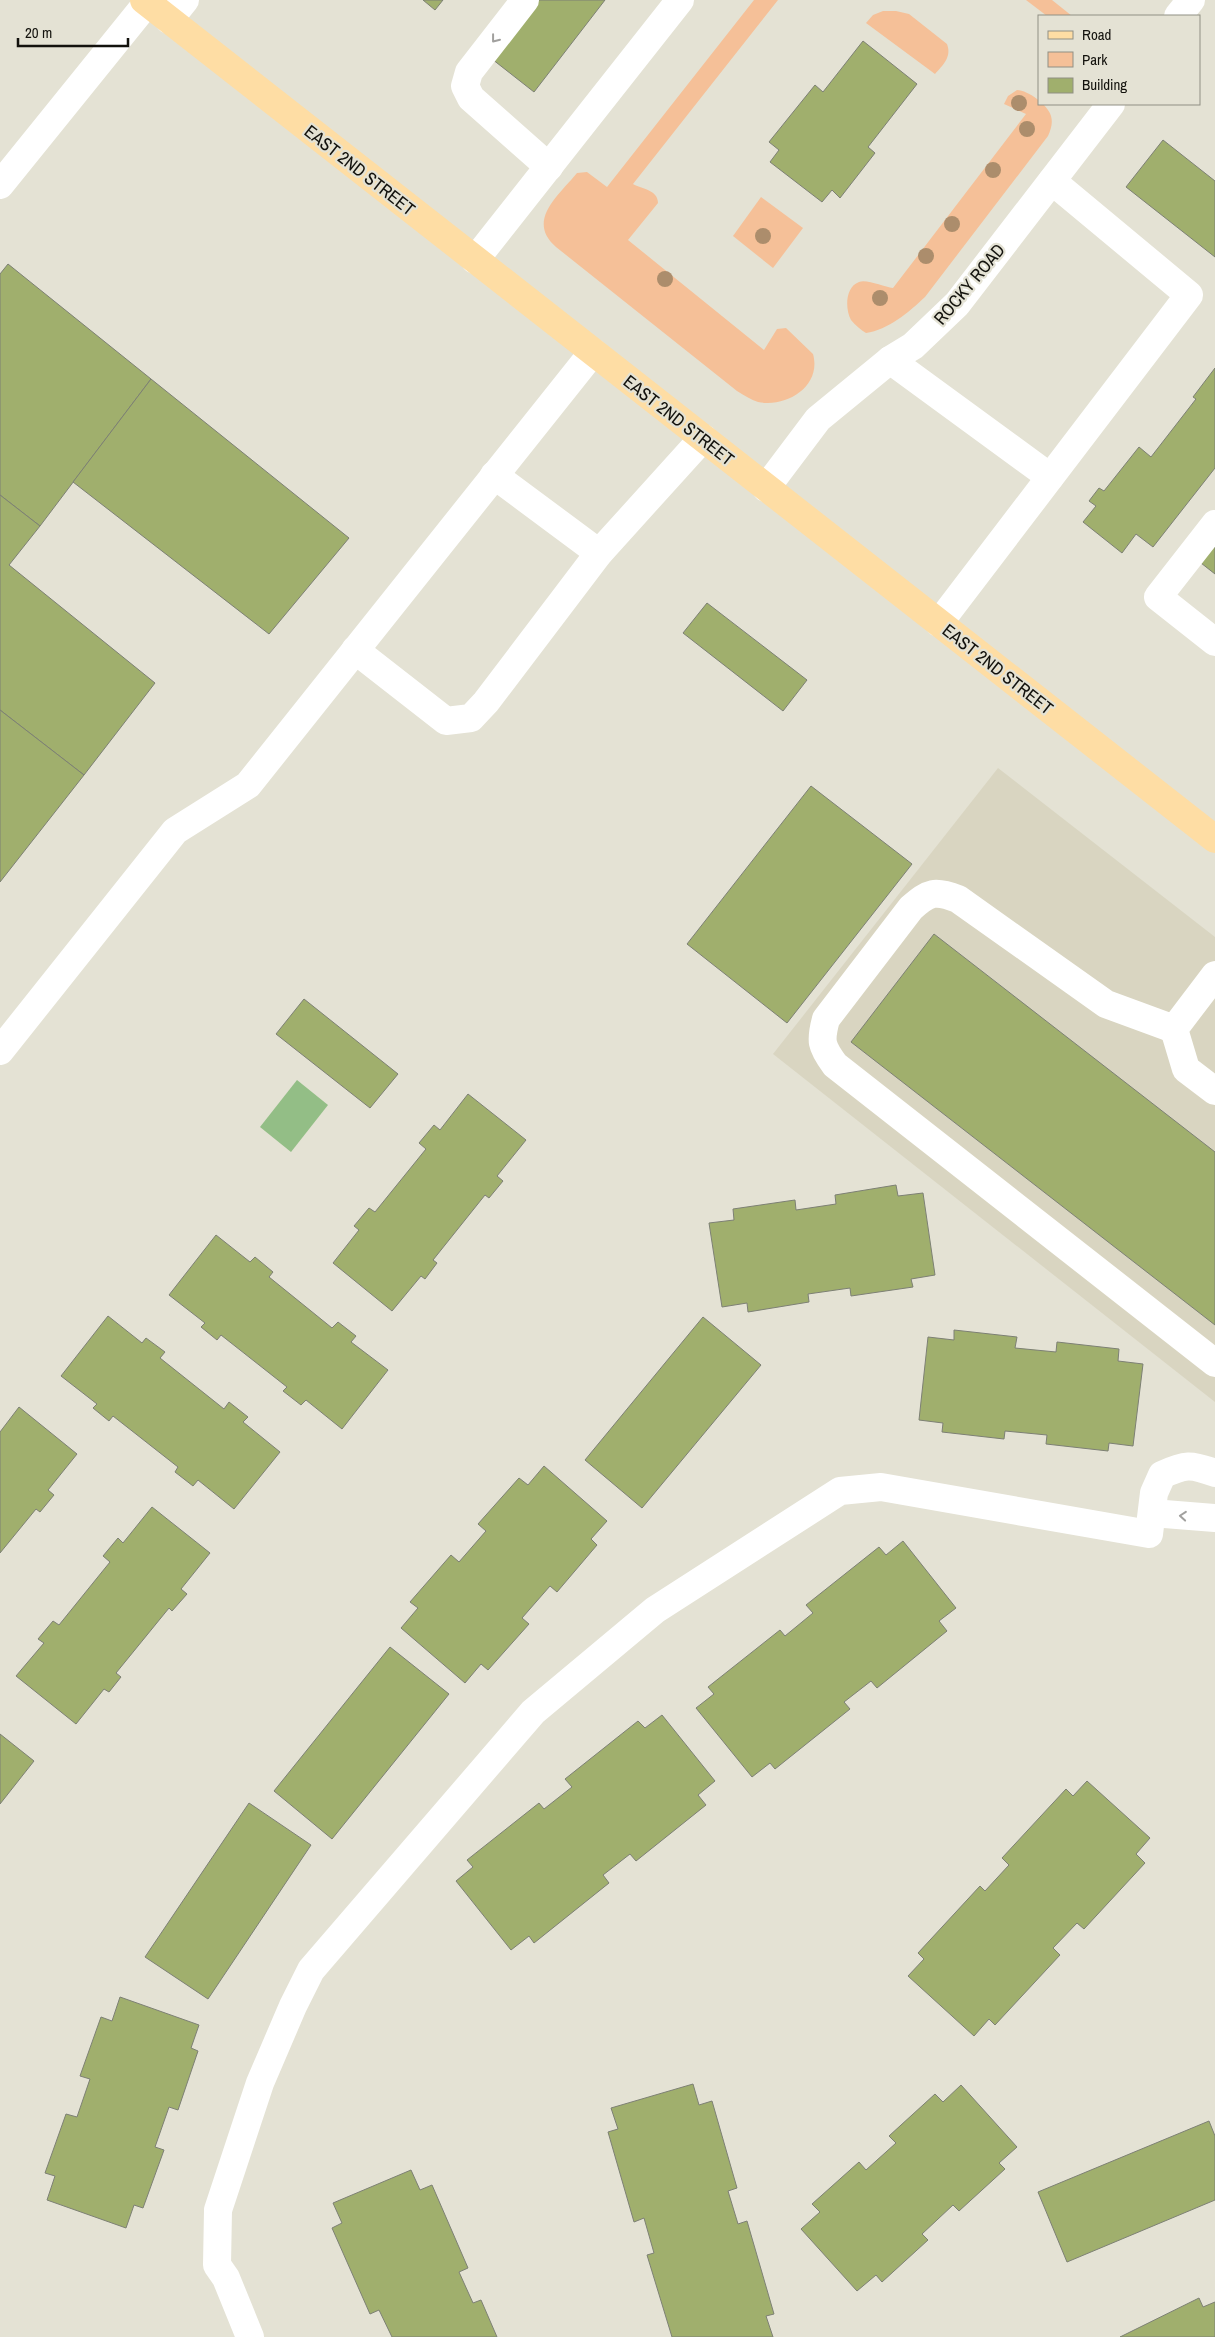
<svg xmlns="http://www.w3.org/2000/svg" width="1215" height="2337" font-family="'Archivo Narrow',sans-serif">
<style>
.built{fill:#d9d5c1}
.green{fill:#f5c098}
.water{fill:#93be86}
.building{fill:#a0af6d;stroke:#7d8074}
.lines{fill:none;stroke-linecap:round;stroke-linejoin:round}
.minor{stroke:#fff;stroke-width:28}
.major{stroke:#fedda4;stroke-width:28}
.tree{fill:#ac8d6c}
.oneway{stroke:#a1a09e}
.labels{text-anchor:middle;dominant-baseline:central;stroke-width:4.5;stroke-linejoin:round;paint-order:stroke}
.street-label{font-size:18px;fill:#13120d;stroke:#e4e2d4}
</style>
<rect width="100%" height="100%" fill="#e4e2d4"/>
<!-- built -->
<polygon class="built" points="998,768 1215,937 1215,1402 773,1054"/>
<!-- green -->
<g class="green">
<path d="M754,0H778L633,184C642,189 658,190 658,203L628,240L764,350L777,329L786,328L813,354C822,386 787,408 758,402C751,400 744,395 737,391L556,247C526,221 558,196 577,173L587,172L607,187Z"/>
<polygon points="1026,0 1052,0 1072,16 1047,16"/>
<path d="M883,11H896L909,14L947,44C952,57 943,65 935,74L866,23L873,15Z"/>
<path d="M1017,90C1028,90 1049,106 1051,116C1053,123 1051,129 1048,136L925,297C909,312 888,330 866,333C861,330 855,325 851,320C845,309 845,287 859,282C867,279 884,287 893,288L1026,114L1004,104L1008,96Z"/>
<polygon points="761,197 803,228 773,268 733,236"/>
</g>
<!-- water -->
<polygon class="water" points="297,1080 328,1105 291,1152 260,1127"/>
<!-- building -->
<g class="building">
<polygon points="423,0 443,0 435,10"/>
<polygon points="537,0 605,0 534,92 492,59"/>
<polygon points="863,41 917,84 868,147 875,153 840,198 832,190 822,202 770,162 779,150 769,142 815,85 823,92"/>
<polygon points="1163,140 1215,181 1215,257 1126,187"/>
<polygon points="8,264 151,379 40,526 0,495 0,274"/>
<polygon points="1215,368 1215,468 1153,547 1136,534 1122,553 1083,522 1096,506 1089,501 1099,488 1104,491 1139,447 1151,457 1196,399 1193,397"/>
<polygon points="151,379 349,538 269,634 73,482"/>
<polygon points="0,495 40,526 9,565 155,683 84,775 0,710"/>
<polygon points="1215,545 1215,574 1201,563"/>
<polygon points="707,603 807,680 783,711 683,633"/>
<polygon points="0,710 84,775 0,882"/>
<polygon points="811,786 912,864 787,1023 687,944"/>
<polygon points="934,934 1215,1152 1215,1325 851,1042"/>
<polygon points="304,999 398,1074 370,1108 276,1034"/>
<polygon points="468,1094 526,1140 497,1176 503,1181 489,1198 485,1195 433,1260 437,1263 425,1279 421,1276 392,1311 333,1263 359,1230 354,1226 369,1208 375,1212 426,1149 419,1143 434,1125 440,1130"/>
<polygon points="896,1185 898,1196 923,1193 935,1275 911,1279 913,1287 851,1296 850,1288 808,1294 809,1302 748,1312 747,1303 722,1307 709,1223 734,1220 733,1209 795,1200 796,1210 836,1204 835,1195"/>
<polygon points="216,1235 250,1262 255,1257 273,1272 269,1277 332,1328 338,1322 356,1336 351,1342 388,1370 342,1429 306,1400 301,1405 283,1391 287,1387 221,1335 217,1340 201,1327 205,1323 169,1295"/>
<polygon points="108,1316 142,1343 146,1338 165,1352 160,1358 224,1409 229,1402 248,1417 243,1422 280,1452 234,1509 198,1480 193,1486 175,1472 178,1467 113,1416 109,1421 93,1408 97,1404 61,1376"/>
<polygon points="703,1317 761,1365 642,1508 585,1460"/>
<polygon points="954,1330 1017,1337 1015,1348 1056,1352 1057,1342 1119,1349 1118,1361 1143,1364 1133,1446 1109,1443 1108,1451 1046,1444 1047,1435 1005,1431 1004,1439 942,1432 943,1423 919,1420 928,1337 954,1340"/>
<polygon points="19,1407 77,1454 48,1490 54,1495 40,1512 36,1509 0,1553 0,1432"/>
<polygon points="544,1466 607,1521 591,1539 597,1545 557,1592 550,1586 522,1618 529,1624 488,1670 481,1664 465,1683 401,1628 418,1608 410,1602 451,1555 459,1562 486,1531 478,1524 519,1478 528,1485"/>
<polygon points="152,1507 210,1553 181,1589 187,1594 172,1611 169,1608 116,1673 121,1677 109,1692 104,1689 76,1724 16,1676 44,1643 38,1639 53,1621 59,1625 110,1562 103,1556 118,1538 123,1543"/>
<polygon points="903,1541 956,1608 939,1621 947,1631 877,1688 871,1681 844,1702 850,1709 775,1769 770,1763 752,1777 696,1708 714,1694 708,1687 780,1630 785,1636 813,1613 806,1605 879,1547 886,1555"/>
<polygon points="390,1647 449,1694 332,1839 274,1791"/>
<polygon points="662,1715 715,1781 698,1795 706,1805 636,1861 630,1854 603,1875 609,1883 534,1943 529,1936 511,1950 456,1881 473,1867 467,1860 539,1803 544,1809 572,1787 565,1779 638,1721 645,1728"/>
<polygon points="0,1734 34,1761 0,1804"/>
<polygon points="1087,1781 1150,1838 1136,1854 1145,1863 1084,1929 1077,1923 1053,1948 1060,1955 995,2025 989,2019 974,2036 908,1976 924,1959 918,1953 980,1886 985,1891 1009,1865 1002,1858 1066,1789 1073,1796"/>
<polygon points="249,1803 311,1845 208,1999 145,1957"/>
<polygon points="120,1997 199,2025 191,2048 198,2051 178,2110 169,2107 155,2147 164,2150 143,2208 134,2205 126,2228 47,2200 55,2176 45,2173 66,2114 77,2117 90,2079 80,2076 101,2017 112,2021"/>
<polygon points="693,2084 699,2105 712,2101 737,2188 728,2191 738,2224 747,2221 774,2314 766,2316 773,2337 672,2337 647,2255 654,2253 644,2218 634,2222 608,2132 618,2129 611,2108"/>
<polygon points="961,2085 1017,2147 999,2163 1005,2169 959,2211 953,2205 922,2234 928,2240 882,2282 876,2275 857,2291 801,2229 820,2212 812,2204 859,2162 866,2170 896,2143 889,2136 935,2094 943,2102"/>
<polygon points="1209,2121 1215,2136 1215,2200 1067,2262 1038,2192"/>
<polygon points="411,2170 420,2190 432,2185 468,2268 459,2272 473,2303 481,2300 497,2337 392,2337 379,2310 370,2314 332,2228 342,2223 333,2203"/>
<polygon points="1199,2298 1203,2307 1215,2302 1215,2337 1120,2337"/>
</g>
<g class="lines">
<!-- minor -->
<g class="minor">
<polyline points="525,0 469,72 465,86 471,98 549,167"/>
<polyline points="1178,16 1191,0"/>
<polyline points="169,20 185,0"/>
<polyline points="0,185 147,3"/>
<polyline points="475,260 680,0"/>
<polyline points="890,360 1050,477"/>
<polyline points="494,475 599,553"/>
<polyline points="766,488 818,419 890,360 913,346 957,304 1111,104"/>
<polyline points="1215,524 1158,597 1215,642"/>
<polyline points="939,623 1189,295 1052,181"/>
<polyline points="355,650 446,721 471,718 486,702 599,553 703,438"/>
<polyline points="1215,975 1174,1029 1186,1069 1215,1091"/>
<path d="M1174,1029L1106,1004L958,899C935,890 929,892 911,908L826,1019C820,1041 821,1046 835,1065L1215,1363"/>
<polyline points="0,1051 175,831 248,785 593,352"/>
<polyline points="1152,1513 1215,1518"/>
<path d="M250,2337L226,2278L217,2265L218,2210L260,2083L293,2006L311,1970L533,1712L655,1610L840,1491L881,1487L1149,1534L1154,1493L1162,1475C1185,1464 1191,1464 1215,1473"/>
</g>
<!-- major -->
<polyline class="major" points="144,0 1215,839"/>
</g>
<!-- trees -->
<g class="tree">
<circle cx="1019" cy="103" r="8"/>
<circle cx="1027" cy="129" r="8"/>
<circle cx="993" cy="170" r="8"/>
<circle cx="952" cy="224" r="8"/>
<circle cx="763" cy="236" r="8"/>
<circle cx="926" cy="256" r="8"/>
<circle cx="665" cy="279" r="8"/>
<circle cx="880" cy="298" r="8"/>
</g>
<!-- one-way arrows -->
<defs><path id="oneway-chevron" d="M-2-3.5L2.5 0L-2 3.5" fill="none" stroke-width="1.6" stroke-linecap="round" stroke-linejoin="round" transform="scale(1.25)"/></defs>
<g class="oneway">
<use href="#oneway-chevron" transform="translate(495 39) rotate(128)"/>
<use href="#oneway-chevron" transform="translate(1183 1516) rotate(-175)"/>
</g>
<g class="labels">
<!-- street labels -->
<g class="street-label">
<text transform="translate(360 170) rotate(38)">EAST 2ND STREET</text>
<text transform="translate(969 284) rotate(-50)">ROCKY ROAD</text>
<text transform="translate(679 420) rotate(38)">EAST 2ND STREET</text>
<text transform="translate(998 669) rotate(38)">EAST 2ND STREET</text>
</g>
</g>
<!-- legend -->
<rect x="1038" y="15" width="162" height="90" fill="#e4e2d4" stroke="#908f84"/>
<rect x="1048" y="31" width="25" height="8" fill="#fedda4" stroke="#908f84"/>
<text x="1082" y="40" font-size="15" fill="#13120d">Road</text>
<rect x="1048" y="52" width="25" height="15" fill="#f5c098" stroke="#908f84"/>
<text x="1082" y="65" font-size="15" fill="#13120d">Park</text>
<rect x="1048" y="78" width="25" height="15" fill="#a0af6d" stroke="#908f84"/>
<text x="1082" y="90" font-size="15" fill="#13120d">Building</text>
<!-- scale -->
<path d="M18 38v8h110v-8" fill="none" stroke="#13120d" stroke-width="2.5"/>
<text x="25" y="38" font-size="15" fill="#13120d" stroke="#e4e2d4" stroke-width="4" paint-order="stroke">20 m</text>
</svg>
